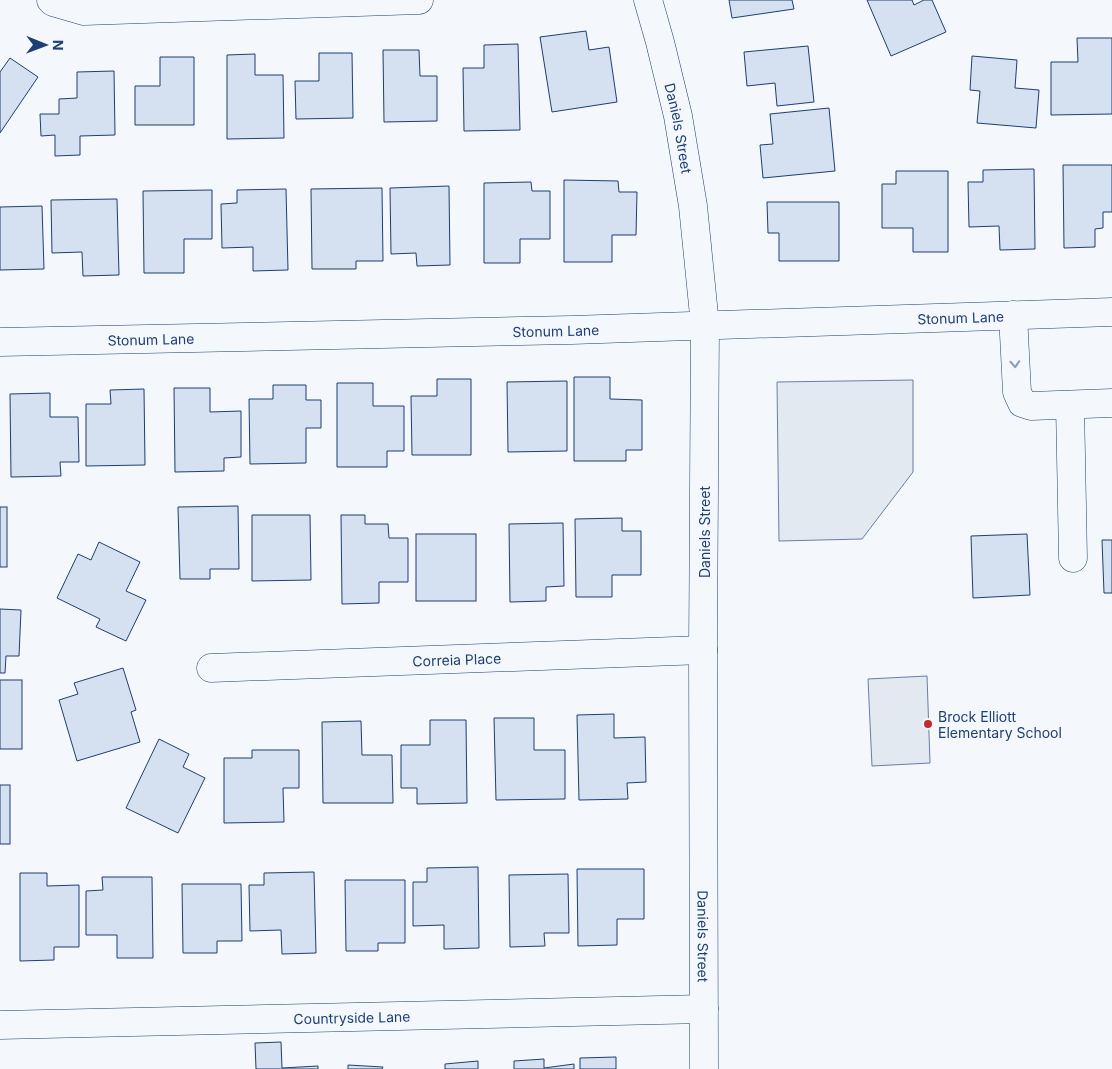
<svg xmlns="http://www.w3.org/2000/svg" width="1112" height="1069" font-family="Inter,sans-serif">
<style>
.green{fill:#e3e9f0;stroke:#687fa3}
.building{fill:#d5e0f0;stroke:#1d3f73}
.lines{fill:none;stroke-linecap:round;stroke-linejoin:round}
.minor-casing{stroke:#1d3f73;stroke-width:29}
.minor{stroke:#f4f7fb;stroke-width:28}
.oneway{stroke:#889bb7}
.poi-dot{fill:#c62828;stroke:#f4f7fb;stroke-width:2}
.labels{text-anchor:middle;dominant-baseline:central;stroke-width:4;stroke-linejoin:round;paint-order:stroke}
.street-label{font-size:14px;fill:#1d3f73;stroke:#f4f7fb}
.poi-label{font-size:14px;fill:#1d3f73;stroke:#f4f7fb;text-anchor:start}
</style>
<rect width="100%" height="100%" fill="#f4f7fb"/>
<!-- green -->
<g class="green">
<polygon points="913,380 913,472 862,539 779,541 777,382"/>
<polygon points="927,676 930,763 872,766 868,679"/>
</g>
<!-- building -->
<g class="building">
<polygon points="729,0 792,0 794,9 732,18"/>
<polygon points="867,0 912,0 914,5 924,0 932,0 946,32 891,56"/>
<polygon points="586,31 589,50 609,47 617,102 552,112 540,37"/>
<polygon points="1077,38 1112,38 1112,114 1051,115 1051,62 1078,62"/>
<polygon points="518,44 520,130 464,131 463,68 484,68 484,45"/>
<polygon points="808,46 814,102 777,106 775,83 747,86 744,52"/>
<polygon points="383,50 419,50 420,76 437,76 437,121 384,122"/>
<polygon points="319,53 352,53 353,118 296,119 295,81 319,81"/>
<polygon points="255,54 255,75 283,75 284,138 227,139 227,55"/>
<polygon points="972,56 1017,60 1015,88 1039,90 1036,128 977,123 980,91 970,90"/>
<polygon points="160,57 194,57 194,125 135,125 135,86 160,86"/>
<polygon points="10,58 38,77 0,133 0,72"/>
<polygon points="114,71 115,135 80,136 80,155 55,156 55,135 41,136 40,114 59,114 59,99 77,98 77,72"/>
<polygon points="829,108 835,171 763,178 760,145 773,144 770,114"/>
<polygon points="1063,165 1112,165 1112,212 1103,212 1103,228 1095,229 1095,247 1064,248"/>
<polygon points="1034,169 1035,249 1000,250 999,226 969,227 968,182 983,182 983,170"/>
<polygon points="896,171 948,171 948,252 913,252 913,228 882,228 882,184 896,184"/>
<polygon points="564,180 618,181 619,192 637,192 636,235 612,235 612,262 564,262"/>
<polygon points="531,182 532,191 550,191 550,239 520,239 520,263 484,263 484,183"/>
<polygon points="449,186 450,265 417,266 416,253 391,254 390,188"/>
<polygon points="382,188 383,261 356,261 356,269 312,269 311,189"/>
<polygon points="286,189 288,270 253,271 253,247 222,248 221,204 237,203 237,190"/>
<polygon points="212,190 212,239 184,239 184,273 144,273 143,191"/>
<polygon points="117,199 119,275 83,276 82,252 52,253 51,200"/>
<polygon points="767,202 839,202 839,261 779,261 779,233 768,233"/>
<polygon points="42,206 44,269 0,270 0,207"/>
<polygon points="574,377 610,377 610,399 642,400 642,450 626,450 626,461 574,461"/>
<polygon points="437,379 471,379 471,455 412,455 411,396 437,396"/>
<polygon points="567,381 567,451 508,452 507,382"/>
<polygon points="337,383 373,383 373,406 404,406 404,451 387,451 387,467 337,467"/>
<polygon points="273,385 306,385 306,400 321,400 321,428 306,428 306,463 250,464 249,399 273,399"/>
<polygon points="174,388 210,388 210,412 241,411 241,457 224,458 224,471 175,472"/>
<polygon points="144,389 145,465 86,466 86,404 111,404 110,390"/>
<polygon points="50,393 50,417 78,417 79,462 60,462 61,476 11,477 10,394"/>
<polygon points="238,506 239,569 210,569 210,579 180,579 178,507"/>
<rect x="0" y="507" width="7" height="60"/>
<polygon points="252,515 310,515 311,580 252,581"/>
<polygon points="341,515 365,515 365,524 388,524 389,538 408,538 408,582 379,582 379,603 342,604"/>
<polygon points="622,518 622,531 641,531 641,575 612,575 612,597 576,597 575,519"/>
<polygon points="563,523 564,586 546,587 546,601 510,602 509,524"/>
<rect x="416" y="534" width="60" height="67"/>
<polygon points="1027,534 1030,595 973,598 971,536"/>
<polygon points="1102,540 1112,540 1112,593 1104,593"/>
<polygon points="99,542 140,562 126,591 146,600 126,641 96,627 100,619 57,598 78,554 91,560"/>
<polygon points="0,609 21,610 19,656 6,656 5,673 0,673"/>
<polygon points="123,668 136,710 131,712 140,742 77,761 59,700 78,694 74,683"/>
<rect x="0" y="680" width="22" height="69"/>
<polygon points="614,714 614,738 645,737 646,782 627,783 628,799 579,800 577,715"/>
<polygon points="494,718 534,718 534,750 565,750 565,799 496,800"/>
<polygon points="430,720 466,720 467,803 417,804 417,788 401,788 401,745 430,745"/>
<polygon points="361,721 362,755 392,755 393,803 323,803 322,722"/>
<polygon points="159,739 189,754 183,767 205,778 178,833 126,808"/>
<polygon points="252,750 299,750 299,788 283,788 284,822 224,823 224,758 252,758"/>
<rect x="0" y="785" width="10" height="59"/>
<polygon points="478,867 479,948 444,949 444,925 413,926 413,882 427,882 427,868"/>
<polygon points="577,869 644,869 644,919 617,919 617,945 578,946"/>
<polygon points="314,872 316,953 282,954 281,930 250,931 249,885 264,885 264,873"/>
<polygon points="20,873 47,873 47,886 79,885 79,947 54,947 54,960 20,961"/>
<polygon points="568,874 569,933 544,933 545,946 510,947 509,875"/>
<polygon points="102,877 152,877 153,958 117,958 117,935 86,935 86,891 103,890"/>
<polygon points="345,880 405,880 405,943 378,943 378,951 346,951"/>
<polygon points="182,884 241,884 242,941 217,941 217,953 183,953"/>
<polygon points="281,1042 282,1068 318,1066 318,1069 256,1069 255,1043"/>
<polygon points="616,1057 616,1069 580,1069 580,1058"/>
<polygon points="544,1059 544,1068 574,1064 574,1069 514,1069 514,1061"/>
<polygon points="478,1061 478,1069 445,1069 445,1064"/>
<polygon points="348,1065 383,1067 382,1069 348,1069"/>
</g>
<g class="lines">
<defs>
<g id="minor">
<polyline points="51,0 53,2 84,11 419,0"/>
<path id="s1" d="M648,0L660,42L678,116L693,206L705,325L703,650L704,1069"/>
<polyline points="1013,315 1017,392 1022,403 1031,406 1112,403"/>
<path id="s2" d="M0,342L572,330L1112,312"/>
<polyline points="1070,405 1073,558"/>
<path id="s3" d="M211,668L703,650"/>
<path id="s4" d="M0,1025L704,1009"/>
</g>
</defs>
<!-- minor casing -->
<use href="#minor" class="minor-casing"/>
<!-- minor -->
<use href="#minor" class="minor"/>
</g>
<!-- one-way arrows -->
<defs><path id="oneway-chevron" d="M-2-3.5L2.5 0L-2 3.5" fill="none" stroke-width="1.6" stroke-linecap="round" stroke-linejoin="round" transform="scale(1.25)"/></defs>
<use class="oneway" href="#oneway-chevron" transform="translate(1015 364) rotate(87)"/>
<!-- markers -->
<circle class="poi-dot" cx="928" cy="724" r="5"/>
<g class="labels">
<!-- street labels -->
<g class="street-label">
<text stroke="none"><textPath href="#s1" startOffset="132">Daniels Street</textPath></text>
<text stroke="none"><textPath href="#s2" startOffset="961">Stonum Lane</textPath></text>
<text stroke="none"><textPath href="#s2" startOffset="556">Stonum Lane</textPath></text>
<text stroke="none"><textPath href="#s2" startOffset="151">Stonum Lane</textPath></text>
<text transform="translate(704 532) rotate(-90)">Daniels Street</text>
<text stroke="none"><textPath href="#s3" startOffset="246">Correia Place</textPath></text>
<text stroke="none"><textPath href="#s1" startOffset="942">Daniels Street</textPath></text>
<text stroke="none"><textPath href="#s4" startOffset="352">Countryside Lane</textPath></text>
</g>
<!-- poi labels -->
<g class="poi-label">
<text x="938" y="716">Brock Elliott<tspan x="938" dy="16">Elementary School</tspan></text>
</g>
</g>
<!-- north arrow -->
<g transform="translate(45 45) rotate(91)" stroke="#f4f7fb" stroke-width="4" paint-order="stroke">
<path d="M0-4L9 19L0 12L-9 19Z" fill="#1d3f73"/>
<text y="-8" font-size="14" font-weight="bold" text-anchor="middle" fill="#1d3f73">N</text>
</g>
</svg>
